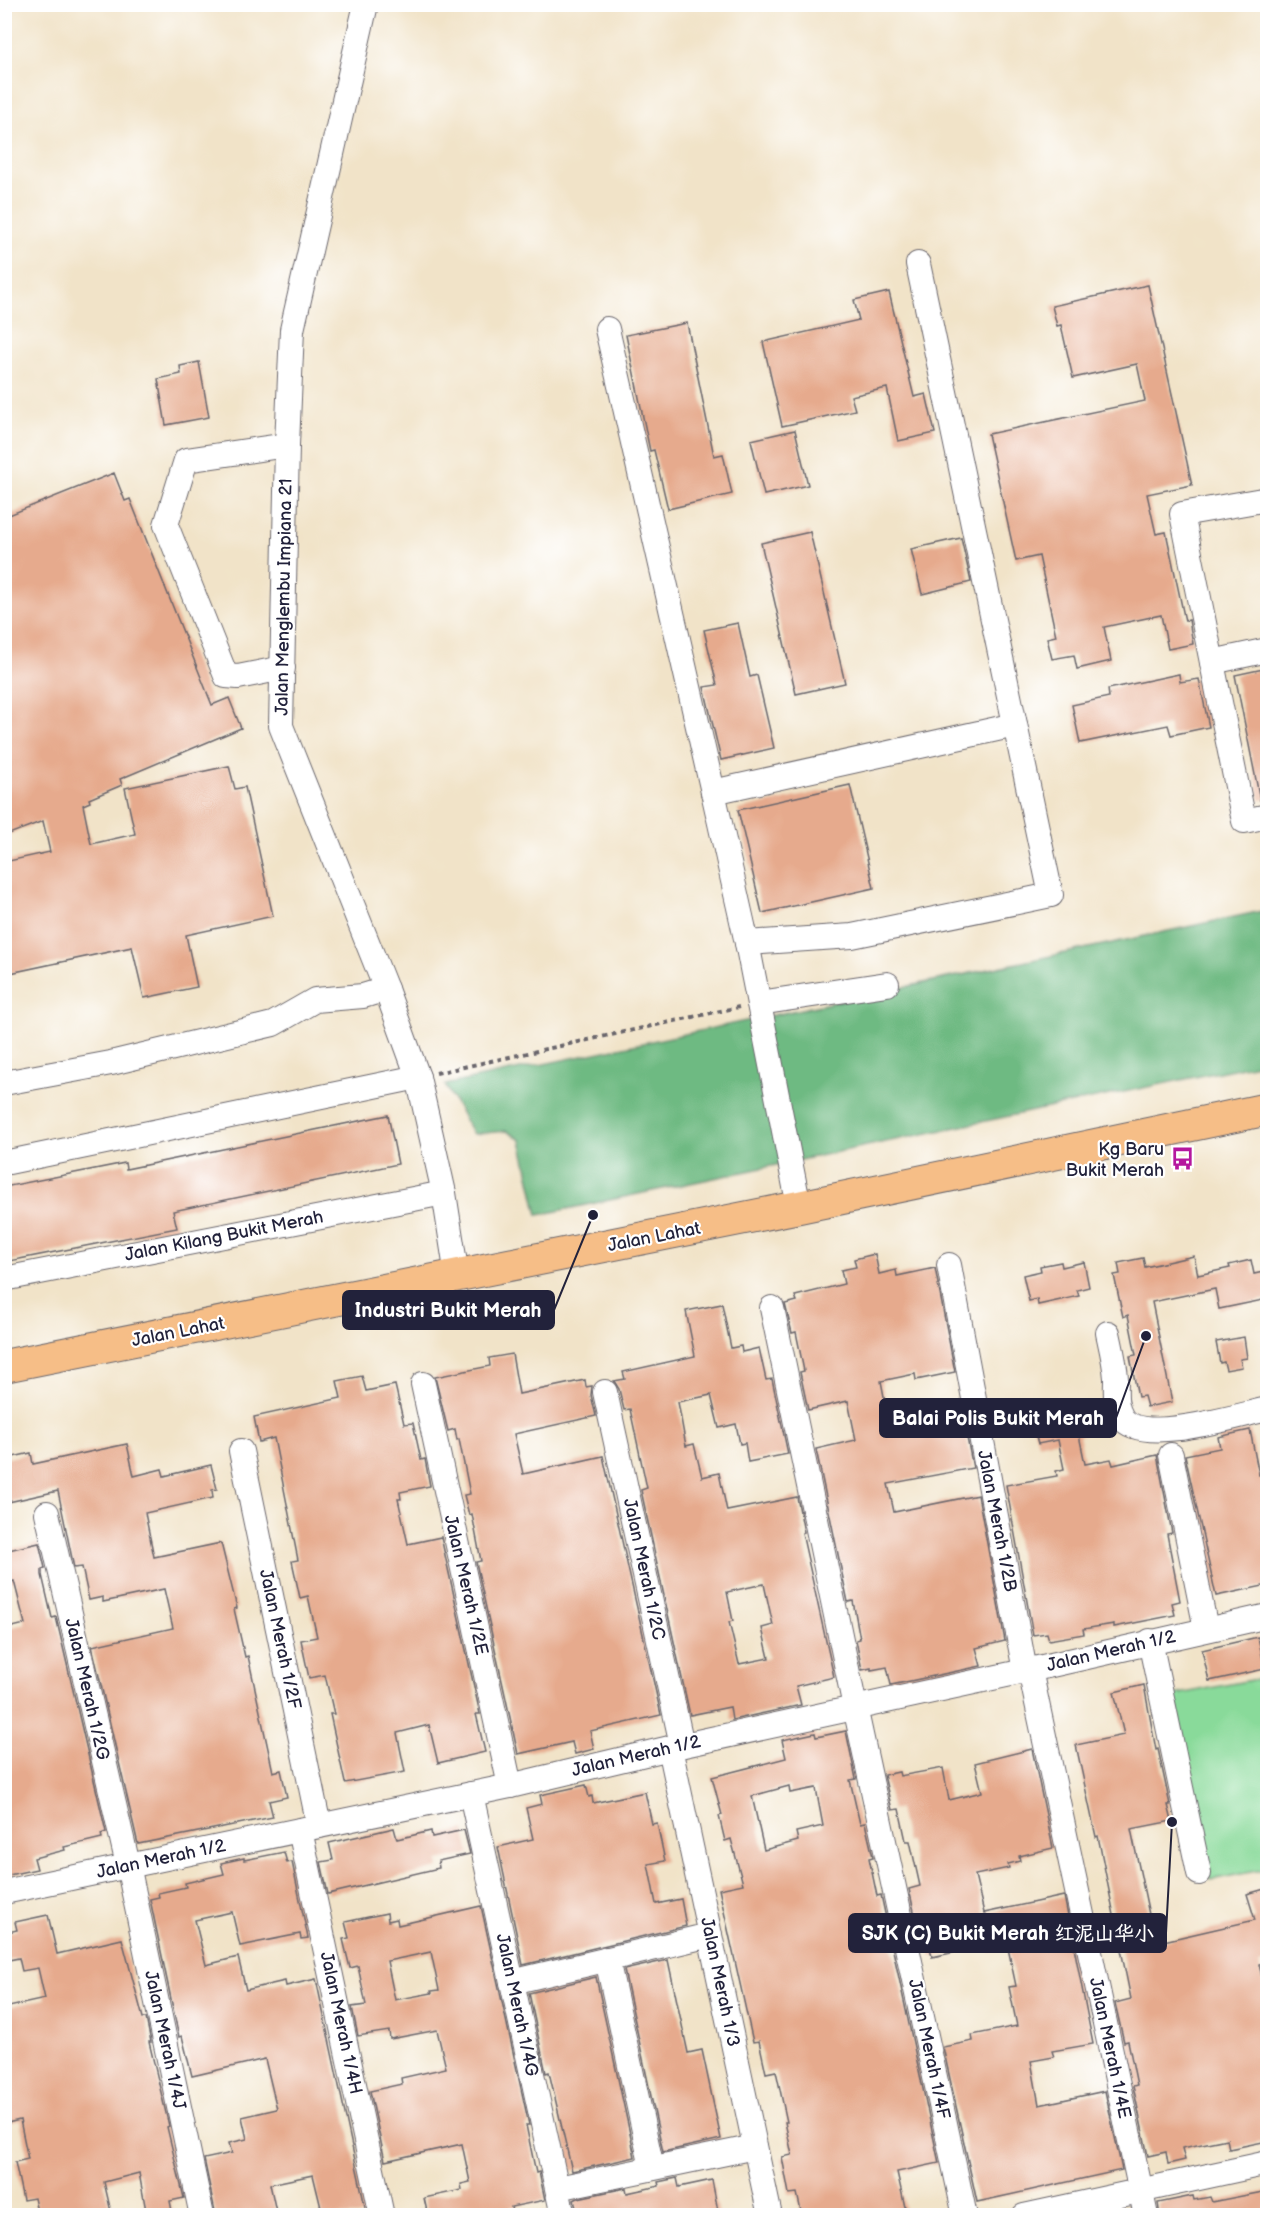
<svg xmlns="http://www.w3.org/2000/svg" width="1272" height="2220" font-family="'Balsamiq Sans','LXGW WenKai TC',sans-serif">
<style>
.green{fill:#89da9a;stroke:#567e6a;stroke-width:1.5}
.forest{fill:#6eba82;stroke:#486e5e;stroke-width:1.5}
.building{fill:#e6aa8d;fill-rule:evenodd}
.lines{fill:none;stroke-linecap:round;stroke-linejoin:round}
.minor-casing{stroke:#6a666c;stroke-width:26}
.major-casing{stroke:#6a666c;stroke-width:34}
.path{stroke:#6a666c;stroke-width:4;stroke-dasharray:4.5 4.5;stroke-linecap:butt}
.minor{stroke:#fff;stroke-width:24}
.major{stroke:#f6be87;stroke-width:32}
.labels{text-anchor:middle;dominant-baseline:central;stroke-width:4.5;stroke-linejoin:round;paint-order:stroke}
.street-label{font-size:18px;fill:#22223b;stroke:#fff}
.poi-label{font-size:18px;fill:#22223b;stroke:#fff;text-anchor:end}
.leader{fill:none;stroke:#22223b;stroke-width:2}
.callout-dot{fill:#22223b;stroke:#fff;stroke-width:2}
.callout{fill:#22223b;stroke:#22223b;stroke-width:2}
.callout-label{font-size:20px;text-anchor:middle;font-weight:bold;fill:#fff}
</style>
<rect width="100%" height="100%" fill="#fff"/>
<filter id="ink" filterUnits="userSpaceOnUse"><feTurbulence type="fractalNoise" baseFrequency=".0167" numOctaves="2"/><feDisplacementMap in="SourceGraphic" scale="12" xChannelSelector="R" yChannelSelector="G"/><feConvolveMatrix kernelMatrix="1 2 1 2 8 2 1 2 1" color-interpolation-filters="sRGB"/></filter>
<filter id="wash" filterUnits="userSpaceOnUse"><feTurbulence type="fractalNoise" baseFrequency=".008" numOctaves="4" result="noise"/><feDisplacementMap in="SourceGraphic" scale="24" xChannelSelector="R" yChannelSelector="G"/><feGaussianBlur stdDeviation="1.35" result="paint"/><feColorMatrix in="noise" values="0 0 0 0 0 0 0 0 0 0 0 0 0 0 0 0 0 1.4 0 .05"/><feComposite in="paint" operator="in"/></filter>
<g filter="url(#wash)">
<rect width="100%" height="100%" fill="#f1e3c8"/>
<!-- green -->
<polygon class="green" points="1267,1677 1267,1869 1210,1880 1174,1695"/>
<!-- forest -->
<polygon class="forest" points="1267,910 1267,1062 538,1215 521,1140 507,1131 473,1134 445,1085"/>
<g id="blocks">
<!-- building -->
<g class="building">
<polygon points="1148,285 1192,485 1147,494 1156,534 1166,532 1185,621 1189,620 1193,644 1168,649 1161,615 1104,627 1111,661 1077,669 1074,655 1052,659 1047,638 1056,636 1039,556 1016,561 988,434 1145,401 1137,364 1073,378 1061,325 1057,326 1052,306"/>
<polygon points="889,292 914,397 926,394 935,433 898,441 887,388 851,396 855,410 782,426 763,342 859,320 854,300"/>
<polygon points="687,323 714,456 723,454 732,494 668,509 654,450 650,451 626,335"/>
<polygon points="199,362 209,417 166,425 158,379 181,374 180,366"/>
<polygon points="795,430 808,485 764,495 751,440"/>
<polygon points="114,473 125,501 130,499 212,705 229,698 241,728 120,779 122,785 89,799 90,802 83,805 91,844 135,834 125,788 229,766 235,789 245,787 273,916 186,935 197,987 144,998 132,947 10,973 4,950 4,862 50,852 43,821 4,836 4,517"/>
<polygon points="810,532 845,683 796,694 761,543"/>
<polygon points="961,538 971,582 922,594 911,549"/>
<polygon points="738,623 750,677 757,675 774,748 721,760 704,687 717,685 704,630"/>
<polygon points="1268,668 1268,799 1260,800 1235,675"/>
<polygon points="1179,674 1180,682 1199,679 1209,727 1171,735 1168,725 1080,743 1072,705 1109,697 1108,689"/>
<polygon points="850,785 874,888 762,913 738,810"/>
<polygon points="388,1115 398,1164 173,1211 177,1228 4,1262 4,1187 125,1163 126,1169"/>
<polygon points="875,1254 879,1274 896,1270 897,1276 935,1268 955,1372 916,1380 915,1374 881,1381 891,1433 963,1418 973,1468 888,1484 894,1512 978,1495 1005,1641 976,1648 981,1666 891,1685 887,1667 871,1670 871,1668 862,1670 856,1640 860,1639 853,1601 848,1602 816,1449 856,1440 848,1401 808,1410 800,1372 804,1371 796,1332 792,1333 785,1304 797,1301 795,1296 844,1284 841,1270 856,1267 854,1259"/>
<polygon points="1194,1256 1198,1275 1230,1268 1229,1265 1251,1260 1254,1274 1268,1271 1268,1299 1219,1309 1215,1289 1152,1302 1172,1402 1147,1407 1144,1396 1138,1397 1130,1356 1136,1355 1128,1315 1123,1317 1114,1275 1120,1274 1118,1263 1143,1258 1145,1267"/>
<polygon points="1061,1262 1062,1267 1084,1262 1089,1287 1077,1290 1079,1296 1038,1305 1037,1299 1029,1301 1023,1275 1041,1271 1040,1266"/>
<path d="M722,1304L731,1348L741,1346L742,1352L759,1348L766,1380L772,1379L788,1454L748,1462L745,1443L740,1444L736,1424L719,1428L711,1395L678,1402L686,1446L694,1444L702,1477L719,1473L727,1511L797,1497L804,1532L802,1533L834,1677L796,1686L801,1705L732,1720L730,1707L690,1715L641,1490L647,1488L630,1409L624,1410L619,1389L614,1381L625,1379L623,1372L695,1356L686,1311ZM764,1584L773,1625L762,1628L769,1658L739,1664L729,1622L733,1621L727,1592Z"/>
<polygon points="1244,1337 1247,1358 1240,1359 1242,1367 1226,1370 1224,1362 1220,1363 1216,1342"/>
<polygon points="512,1354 519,1394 585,1380 586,1387 592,1386 591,1395 596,1416 514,1434 523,1474 603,1456 661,1715 590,1731 594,1749 575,1754 572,1742 518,1754 476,1562 481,1561 472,1514 469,1515 464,1495 470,1494 459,1439 457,1440 455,1429 448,1431 435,1377 490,1366 489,1358"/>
<polygon points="362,1376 366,1391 395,1385 404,1424 413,1423 421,1460 425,1459 430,1486 400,1492 401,1499 398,1499 408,1544 441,1537 480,1714 476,1714 485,1752 438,1763 429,1725 397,1733 405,1772 345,1783 330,1714 334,1714 325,1675 309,1678 301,1640 317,1637 308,1596 300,1598 292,1561 298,1560 274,1438 259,1442 254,1417 341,1398 337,1381"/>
<polygon points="1081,1402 1082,1409 1095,1407 1100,1430 1079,1435 1085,1464 1111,1459 1113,1465 1157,1455 1172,1533 1167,1534 1180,1601 1172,1603 1175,1615 1114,1627 1114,1624 1083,1629 1084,1634 1049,1640 1047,1633 1033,1635 1006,1485 1057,1476 1056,1471 1064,1469 1058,1440 1038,1444 1032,1421 1045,1418 1043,1411"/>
<polygon points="1250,1430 1259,1475 1262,1474 1268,1497 1268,1585 1216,1596 1185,1455 1220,1448 1218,1437"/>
<polygon points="127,1444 134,1476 162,1469 164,1476 211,1465 217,1489 212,1490 213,1498 145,1513 154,1557 221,1543 237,1608 234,1609 245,1657 248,1656 273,1772 281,1770 287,1797 269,1801 273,1817 138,1844 92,1646 173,1628 164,1589 103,1602 103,1597 89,1600 82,1567 74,1568 58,1491 4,1503 4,1459 31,1453 33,1464"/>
<polygon points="39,1543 45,1568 42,1569 42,1575 52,1618 56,1617 106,1832 101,1834 102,1838 64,1847 65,1850 34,1858 37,1869 4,1876 4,1669 9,1668 4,1649 4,1629 25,1624 14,1581 4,1584 4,1551"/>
<polygon points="1258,1637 1265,1669 1209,1681 1202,1650"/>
<polygon points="1144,1685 1156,1750 1158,1749 1170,1805 1168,1805 1172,1821 1131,1829 1155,1943 1255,1920 1247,1894 1268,1888 1268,1962 1259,1964 1268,2004 1268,2141 1229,2149 1227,2139 1182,2148 1185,2160 1168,2164 1166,2152 1148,2156 1133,2086 1137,2085 1128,2041 1124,2042 1115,2003 1131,1999 1098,1836 1096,1837 1076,1745 1124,1735 1114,1692"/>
<path d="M846,1731L856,1779L850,1780L860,1824L865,1823L873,1857L869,1858L877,1896L881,1895L939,2163L897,2172L907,2216H802L797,2193L789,2194L782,2157L792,2155L785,2122H787L776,2071L766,2073L759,2041L753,2042L719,1889L743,1884L731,1839L725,1841L719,1816L722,1815L712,1777L786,1758L782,1740L815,1733L816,1737ZM789,1786L790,1793L816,1788L823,1826L796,1832L798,1841L764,1850L752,1796Z"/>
<polygon points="1032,1749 1053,1848 1019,1856 1020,1861 1008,1864 1009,1868 975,1875 984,1913 1064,1896 1093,2044 1052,2051 1054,2057 1031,2061 1039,2105 1105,2091 1122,2170 977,2202 943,2047 973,2041 972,2035 1017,2026 1009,1987 1016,1986 1008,1948 989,1952 988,1945 932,1957 924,1918 916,1920 909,1889 920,1886 910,1841 906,1841 899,1809 892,1810 884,1775 899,1772 900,1776 943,1768 949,1800 982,1792 975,1763"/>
<polygon points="586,1785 589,1797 592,1796 593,1803 645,1792 652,1824 657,1823 665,1861 648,1864 656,1904 681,1899 686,1926 523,1965 498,1847 533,1839 526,1808 542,1804 540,1795"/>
<polygon points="394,1828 397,1839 431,1831 432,1837 464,1830 470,1854 438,1861 439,1868 328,1894 321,1862 333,1860 329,1843"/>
<polygon points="284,1852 287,1863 292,1862 308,1938 301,1939 300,1934 240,1946 232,1912 195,1920 206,1965 238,1957 246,1990 285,1981 286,1986 316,1979 367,2216 323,2216 313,2175 270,2184 277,2216 216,2216 204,2159 232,2153 229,2143 247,2139 242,2117 277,2109 265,2059 192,2076 182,2036 179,2037 150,1899 159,1897 158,1893 186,1887 185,1883 224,1874 221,1863 244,1858 244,1860"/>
<path d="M481,1906L529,2125H526L536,2173L539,2172L545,2200L511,2207L512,2212L498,2216H428L424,2198L462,2190L461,2184L470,2182L462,2144L385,2161L370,2091L402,2084L401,2078L446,2068L437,2030L390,2039L389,2031L358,2036L352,2007L366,2005L358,1966L350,1968L343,1939L349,1938L345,1922L387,1913L388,1921L397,1919L398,1925ZM431,1952L439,1990L431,1991L432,1993L395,2000L387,1961Z"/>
<polygon points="48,1915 57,1954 122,1939 143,2018 146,2018 151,2042 149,2042 169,2126 167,2127 184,2198 170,2201 173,2216 147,2216 139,2173 104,2182 112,2216 38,2216 34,2198 23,2200 15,2162 28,2159 20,2120 7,2123 4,2113 4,2008 45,1999 38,1968 22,1971 19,1958 4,1961 4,1933 17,1930 15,1922"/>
<polygon points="668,1960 688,2053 702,2050 721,2139 663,2152 624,1970"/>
<polygon points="596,1977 635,2157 572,2171 549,2072 546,2073 529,1993"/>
<polygon points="677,2178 679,2187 712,2180 719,2216 578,2216 574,2200 578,2198 626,2188 627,2193 659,2186 658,2182"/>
<polygon points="1268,2191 1268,2216 1160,2216 1158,2203 1193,2196 1194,2200 1210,2197 1212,2202"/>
</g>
</g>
</g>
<g filter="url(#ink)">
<use href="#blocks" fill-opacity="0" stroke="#6a666c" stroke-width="1.5"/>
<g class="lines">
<defs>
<g id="minor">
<polyline points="366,4 292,330 287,445 281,726 386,989 418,1077 444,1193 457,1276"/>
<polyline points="607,329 713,792"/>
<polyline points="1268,499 1182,514 1244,821 1268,816"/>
<polyline points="1212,662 1268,650"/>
<polyline points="283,668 238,677 226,676 166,525 186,460 287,445"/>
<polyline points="747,943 852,936 1051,895 918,264"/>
<polyline points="759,1003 887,984"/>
<polyline points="4,1083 111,1063 273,1024 315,1000 363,996 386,989"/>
<polyline points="4,1163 418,1077"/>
<polyline points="799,1207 747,943 713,792 1015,725"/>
<polyline points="949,1265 1025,1671"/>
<polyline points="4,1279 444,1193"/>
<polyline points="772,1308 855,1707 965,2216"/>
<path d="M1108,1333C1111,1347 1115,1363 1116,1378C1116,1392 1114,1405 1122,1418C1142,1446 1238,1415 1268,1409"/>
<polyline points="423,1384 510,1786"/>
<polyline points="605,1392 682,1745"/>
<polyline points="241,1451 319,1826"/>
<polyline points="1171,1455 1206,1629"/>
<polyline points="47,1513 128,1865 202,2216"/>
<polyline points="1150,1641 1199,1873"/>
<polyline points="1030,1670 1146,2216"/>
<polyline points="670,1748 770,2216"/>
<polyline points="471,1794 563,2216"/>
<polyline points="300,1830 382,2216"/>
<polyline points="4,1892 510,1786 670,1748 1025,1671 1268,1616"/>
<polyline points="607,1959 652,2168"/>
<polyline points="512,1982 710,1935"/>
<polyline points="558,2188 755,2147"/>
<polyline points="1024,2216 1268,2163"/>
</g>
<polyline id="major" points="4,1366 799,1207 1268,1109"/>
</defs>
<!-- minor casing -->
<use href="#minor" class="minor-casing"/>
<!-- major casing -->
<use href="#major" class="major-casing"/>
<!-- path -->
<polyline class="path" points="436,1073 739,1007"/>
<!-- minor -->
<use href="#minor" class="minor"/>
<!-- major -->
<use href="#major" class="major"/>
</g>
</g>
<!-- icons -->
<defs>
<symbol id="bus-bare" viewBox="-9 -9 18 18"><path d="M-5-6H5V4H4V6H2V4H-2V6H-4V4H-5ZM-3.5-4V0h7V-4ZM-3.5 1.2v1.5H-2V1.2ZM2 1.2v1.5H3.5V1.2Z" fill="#b5179e" stroke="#fff" stroke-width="2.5" paint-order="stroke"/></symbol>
</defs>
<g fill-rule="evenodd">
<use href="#bus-bare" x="1166" y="1142" width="33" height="33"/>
</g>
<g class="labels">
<!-- street labels -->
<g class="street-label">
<text transform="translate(284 597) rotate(-89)">Jalan Menglembu Impiana 21</text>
<text transform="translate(224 1236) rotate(-11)">Jalan Kilang Bukit Merah</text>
<text transform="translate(654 1237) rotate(-11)">Jalan Lahat</text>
<text transform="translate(178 1332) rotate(-11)">Jalan Lahat</text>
<text transform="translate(997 1521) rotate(79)">Jalan Merah 1/2B</text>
<text transform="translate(644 1569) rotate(78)">Jalan Merah 1/2C</text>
<text transform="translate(466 1585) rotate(77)">Jalan Merah 1/2E</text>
<text transform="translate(280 1639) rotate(78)">Jalan Merah 1/2F</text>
<text transform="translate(1111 1651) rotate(-13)">Jalan Merah 1/2</text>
<text transform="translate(87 1689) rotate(77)">Jalan Merah 1/2G</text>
<text transform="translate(636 1756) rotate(-13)">Jalan Merah 1/2</text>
<text transform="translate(161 1859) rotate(-12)">Jalan Merah 1/2</text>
<text transform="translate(720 1982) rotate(78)">Jalan Merah 1/3</text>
<text transform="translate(517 2005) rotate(78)">Jalan Merah 1/4G</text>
<text transform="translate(341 2023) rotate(78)">Jalan Merah 1/4H</text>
<text transform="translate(165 2040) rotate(78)">Jalan Merah 1/4J</text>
<text transform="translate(1110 2048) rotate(78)">Jalan Merah 1/4E</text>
<text transform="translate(929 2049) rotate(78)">Jalan Merah 1/4F</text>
</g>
<!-- poi labels -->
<g class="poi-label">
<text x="1164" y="1149">Kg Baru<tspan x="1164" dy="21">Bukit Merah</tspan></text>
</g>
</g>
<!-- callouts -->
<path class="leader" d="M593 1215L554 1310M1146 1336L1116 1418M1172 1822L1166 1933"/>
<g class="callout-dot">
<circle cx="593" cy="1215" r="6"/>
<circle cx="1146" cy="1336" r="6"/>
<circle cx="1172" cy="1822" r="6"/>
</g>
<g class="callout">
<rect x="343" y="1291" width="211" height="38" rx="6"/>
<rect x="880" y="1399" width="236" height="38" rx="6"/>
<rect x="849" y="1914" width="317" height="38" rx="6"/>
</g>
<g class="callout-label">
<text x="448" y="1317">Industri Bukit Merah</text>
<text x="998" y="1425">Balai Polis Bukit Merah</text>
<text x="1008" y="1940">SJK (C) Bukit Merah 红泥山华小</text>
</g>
<!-- margin -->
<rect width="1272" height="2220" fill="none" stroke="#fff" stroke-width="24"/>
</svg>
